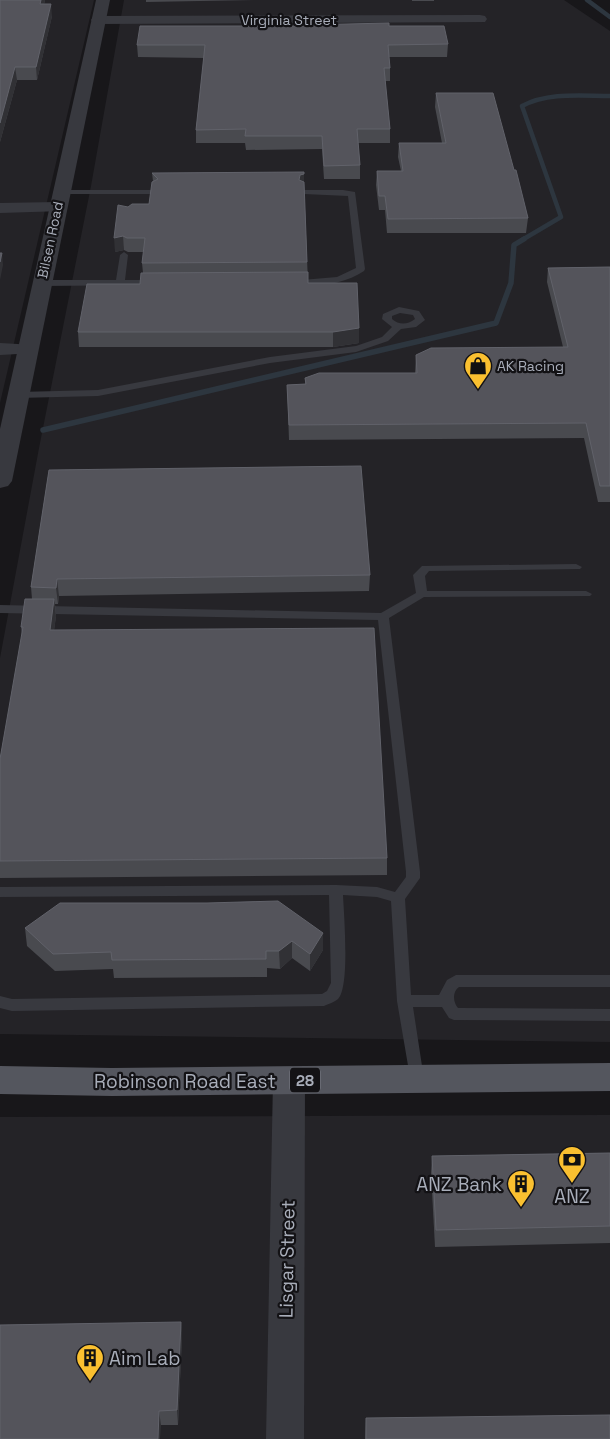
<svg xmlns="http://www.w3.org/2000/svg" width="610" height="1439" font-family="'Space Grotesk',sans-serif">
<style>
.built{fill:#242327}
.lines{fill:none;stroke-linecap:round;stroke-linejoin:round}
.stream-far1{stroke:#2d363f;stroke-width:4.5}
.stream{stroke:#2d363f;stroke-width:5.5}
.service{fill:#38393f;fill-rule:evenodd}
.minor{fill:#38393f;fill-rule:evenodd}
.tertiary{fill:#38393f;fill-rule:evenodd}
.primary{fill:#54565e;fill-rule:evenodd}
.wall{fill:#494a4f}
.shaded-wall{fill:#313135}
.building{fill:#54545b;stroke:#61626a}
.labels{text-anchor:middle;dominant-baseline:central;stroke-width:4.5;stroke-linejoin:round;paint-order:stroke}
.far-street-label{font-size:14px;fill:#a9aeba;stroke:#131215}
.far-poi-label{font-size:14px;fill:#a9aeba;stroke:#131215;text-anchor:start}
.shield{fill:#131215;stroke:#7c7f88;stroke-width:1}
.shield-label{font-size:15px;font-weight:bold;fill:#a9aeba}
.near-street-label{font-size:19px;fill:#a9aeba;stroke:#131215}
.near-poi-label{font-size:19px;fill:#a9aeba;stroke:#131215;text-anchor:end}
</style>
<rect width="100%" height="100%" fill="#18171a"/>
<!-- built -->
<g class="built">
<polygon points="0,0 94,0 0,403"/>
<polygon points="124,0 564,0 610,31 610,1042 0,1034 0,658 39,448 91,186"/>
<polygon points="610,1115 610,1439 0,1439 0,1117"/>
</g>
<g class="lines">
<!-- stream-far1 -->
<g class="stream-far1">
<polyline points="587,0 610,17"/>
<path d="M522,240L561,217L522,106C549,92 581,96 610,96"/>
</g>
<!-- stream -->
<polyline class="stream" points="43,430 496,323 511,283 514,245 524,239"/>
<!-- service -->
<g class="service">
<polygon points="58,190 153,190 157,192 153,194 61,194 57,192"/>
<path d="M301,190H343L355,192L365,269L364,271C345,284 312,289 290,285V281L337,277L356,268L348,196L304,194H301Z"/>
<polygon points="124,252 128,255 125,280 155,280 160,283 158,285 41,286 36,283 41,280 116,280 120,255"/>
<path d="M399,307L419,311L425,320L416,327L401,329L388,341L356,352L270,363L98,396L18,398L13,395L18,392L98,390L270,357L356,346L382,337L392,327L382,319L383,314ZM400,313L413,315L415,319C407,325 399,325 392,319V316Z"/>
<path d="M576,564L582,567L580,569L429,571L425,576L427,591H586L592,594L590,596L424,597L389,618L420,872V878L405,899L411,995H439L447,980L456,975H610V987H459C452,992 453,1002 458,1008L610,1009V1021L454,1020L449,1018L442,1007H413L424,1079L421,1083L416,1085L411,1083L397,1001L391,901L377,897L343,895C344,915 350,987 338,999C335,1002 328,1004 324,1006L12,1011L0,1008V996L12,999L322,994L327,991L331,983L329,895L0,897V887L336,885L377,887L395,892L406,877V872L378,620L0,613V605L381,613L416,593L413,575L422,566Z"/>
</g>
<!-- minor -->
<g class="minor">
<polygon points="480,15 485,16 487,19 485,22 98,24 93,23 91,20 93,17 98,16"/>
<polygon points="57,202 63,203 66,207 63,211 0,213 0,203"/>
<polygon points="0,343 35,345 38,349 35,353 0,355"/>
<polygon points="289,1067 300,1071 305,1080 304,1439 266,1439 273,1080 278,1071"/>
</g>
<!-- tertiary -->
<polygon class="tertiary" points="96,0 110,0 12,481 8,486 0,488 0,429"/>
<!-- primary -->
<polygon class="primary" points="610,1063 610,1091 112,1096 0,1094 0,1066 112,1068"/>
</g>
<!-- wall -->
<g class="wall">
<polygon points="0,0 45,0 44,4 52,16 37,80 17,80 0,142"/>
<polygon points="146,0 254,0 146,2"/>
<rect x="412" y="0" width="22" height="1"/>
<polygon points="389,26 448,44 447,57 389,57 390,68 390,81 385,81 390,129 390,143 358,143 360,165 360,179 324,179 322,149 246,150 245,143 196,143 196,130 204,58 138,57 137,45"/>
<polygon points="436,93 514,170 528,218 526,233 387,233 385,210 379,210 376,185 377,171 401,171 398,157 399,143 442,143 435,107"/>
<polygon points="152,173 304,182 308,283 359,343 333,347 79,347 78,332 140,284 143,273 142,263 144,252 128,252 124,250 115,252 128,207 149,204 153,181"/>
<polygon points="610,267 610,502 598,502 584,438 289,440 287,385 305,384 305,378 415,373 416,355 563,347 547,282 548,268"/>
<polygon points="49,470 370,575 369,591 59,596 58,604 55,604 56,616 54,630 387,858 387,875 0,878 0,759 22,636 21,627 32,599 31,587"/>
<polygon points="207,903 323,950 310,971 292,958 280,969 267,968 267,977 114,978 113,969 55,971 27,946 25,928"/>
<polygon points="610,1153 610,1243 435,1247 431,1173 432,1156"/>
<polygon points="181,1322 182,1336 178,1425 161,1425 0,1439"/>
<polygon points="366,1418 610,1439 365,1439"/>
</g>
<!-- shaded-wall -->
<g class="shaded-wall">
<polygon points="41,0 45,0 41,17 40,4"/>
<polygon points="51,4 52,16 37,80 36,67"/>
<polygon points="15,67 17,80 0,142 0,123"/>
<polygon points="304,174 304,188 299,180 300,175"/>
<polygon points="123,236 124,250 115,252 114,238"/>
<polygon points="2,253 3,265 0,280 0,262"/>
<polygon points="359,328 359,343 333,347 333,332"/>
<polygon points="57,579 59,596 58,604 56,588"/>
<polygon points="54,599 56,616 52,647 50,630"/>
<polygon points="323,933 323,950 310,971 310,954"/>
<polygon points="292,941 292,958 280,969 279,951"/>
<polygon points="181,1322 182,1336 178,1425 177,1410"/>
<polygon points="159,1411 161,1425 160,1439 158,1439"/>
</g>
<!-- building -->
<g class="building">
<polygon points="0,0 41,0 40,4 51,4 36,67 15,67 0,123"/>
<polygon points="389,23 389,26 444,26 448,44 388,45 390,68 384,68 390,129 357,129 360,165 324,166 322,136 245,136 246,129 196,130 205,45 137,45 140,26 305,26 305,25"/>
<polygon points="436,93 493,93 514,170 516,170 528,218 388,219 385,196 379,196 377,171 403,171 399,143 446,143"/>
<polygon points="304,172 304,174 300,175 299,180 304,182 307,262 142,263 145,238 127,238 123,236 114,238 118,205 128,207 132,204 149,204 152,182 158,179 152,173"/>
<polygon points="0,253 2,253 0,262"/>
<polygon points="610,267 610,486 600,486 586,423 289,425 287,385 306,384 305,378 319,373 417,373 416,355 431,348 568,347 548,268"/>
<polygon points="308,272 308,283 357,283 359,328 333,332 78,332 87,284 140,284 141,273"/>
<polygon points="361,466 370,575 57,579 56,588 31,587 49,470"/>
<polygon points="25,599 54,599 50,630 374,628 387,858 0,861 0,759 23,627 21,627"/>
<polygon points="278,901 323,933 310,954 292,941 279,951 266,951 266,959 112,960 111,952 53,954 25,928 60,903 207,903"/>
<polygon points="610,1153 610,1226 436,1230 432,1156"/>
<polygon points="181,1322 177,1410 159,1411 158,1439 0,1439 0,1325"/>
<polygon points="610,1415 610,1439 366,1439 366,1418"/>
</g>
<!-- icons -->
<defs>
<symbol id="shop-pin" viewBox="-11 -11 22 30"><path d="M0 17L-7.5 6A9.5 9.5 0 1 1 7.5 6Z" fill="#fac030" stroke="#131215"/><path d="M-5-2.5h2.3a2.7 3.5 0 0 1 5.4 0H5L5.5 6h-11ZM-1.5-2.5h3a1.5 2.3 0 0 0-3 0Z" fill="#111"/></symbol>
<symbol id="bank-pin" viewBox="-11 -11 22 30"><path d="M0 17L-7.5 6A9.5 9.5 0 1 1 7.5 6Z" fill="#fac030" stroke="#131215"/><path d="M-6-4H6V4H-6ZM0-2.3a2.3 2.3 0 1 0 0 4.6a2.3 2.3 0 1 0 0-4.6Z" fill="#111"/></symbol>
<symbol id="building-pin" viewBox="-11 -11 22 30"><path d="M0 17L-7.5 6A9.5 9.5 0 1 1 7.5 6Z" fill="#fac030" stroke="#131215"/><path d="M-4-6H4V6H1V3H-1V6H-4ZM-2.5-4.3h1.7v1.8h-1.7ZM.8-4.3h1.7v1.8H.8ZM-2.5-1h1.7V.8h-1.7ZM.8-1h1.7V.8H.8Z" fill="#111"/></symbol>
</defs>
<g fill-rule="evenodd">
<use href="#shop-pin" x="462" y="350" width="32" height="43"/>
<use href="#bank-pin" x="556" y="1144" width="32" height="43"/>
<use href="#building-pin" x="505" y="1168" width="32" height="43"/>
<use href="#building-pin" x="74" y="1342" width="32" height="43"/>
</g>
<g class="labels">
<!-- far-street labels -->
<g class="far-street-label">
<text x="289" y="20">Virginia Street</text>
<text transform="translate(50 240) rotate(-78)">Bilsen Road</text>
</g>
<!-- far-poi labels -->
<g class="far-poi-label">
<text x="497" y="366">AK Racing</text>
</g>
<!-- shield labels -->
<rect class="shield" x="290" y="1067.5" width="30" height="25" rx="4"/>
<g class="shield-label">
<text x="305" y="1080">28</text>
</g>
<!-- near-street labels -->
<g class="near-street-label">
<text x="185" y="1081">Robinson Road East</text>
<text transform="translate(287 1259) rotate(-89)">Lisgar Street</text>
</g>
<!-- near-poi labels -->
<g class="near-poi-label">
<text x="502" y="1184">ANZ Bank</text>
<text x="572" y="1196" text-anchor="middle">ANZ</text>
<text x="109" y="1358" text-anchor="start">Aim Lab</text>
</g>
</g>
</svg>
